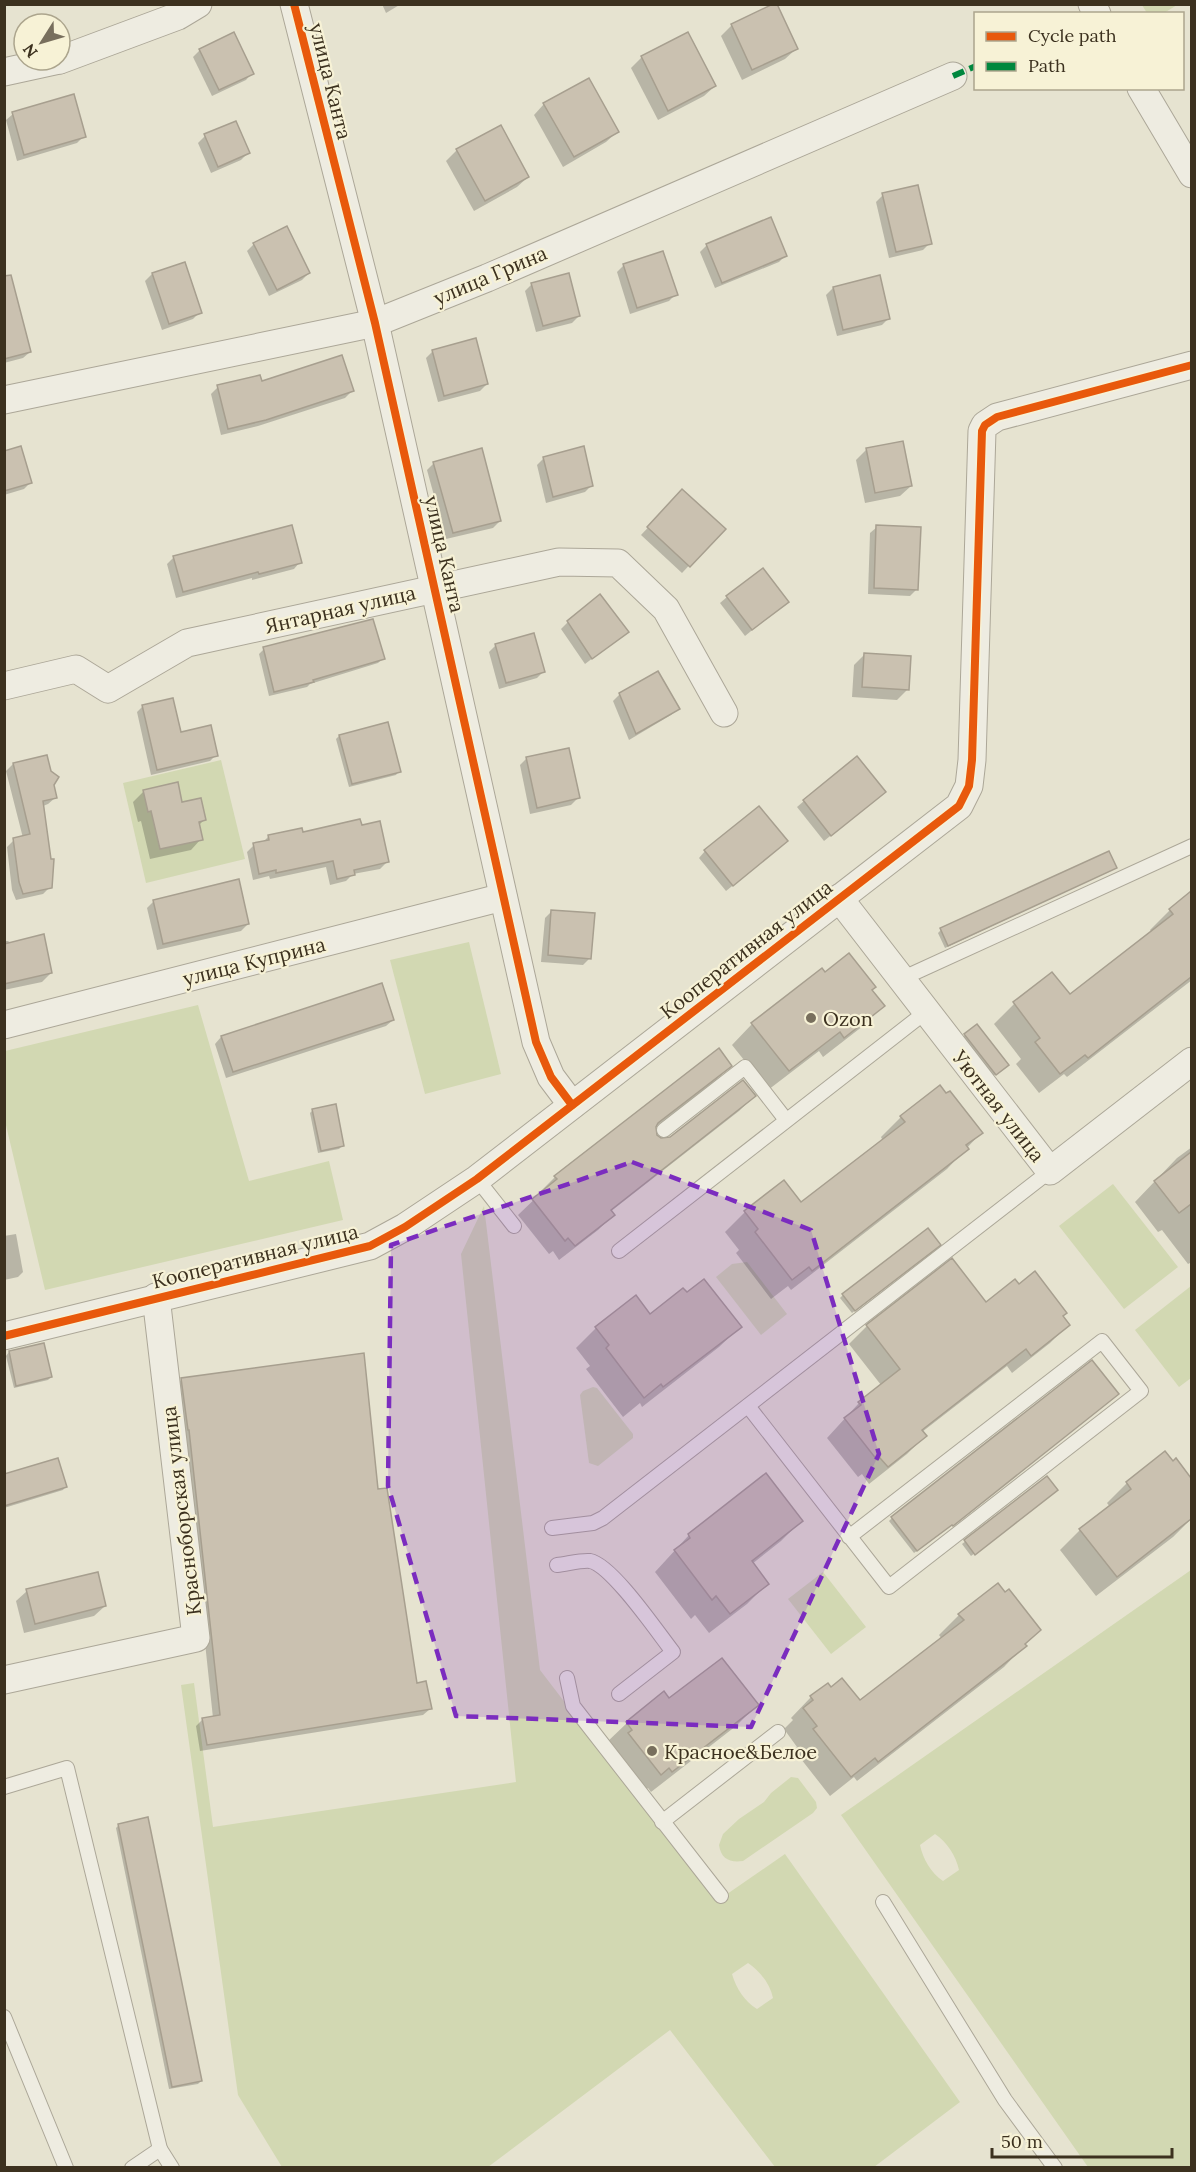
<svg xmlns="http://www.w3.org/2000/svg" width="1196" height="2172" font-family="Lora,serif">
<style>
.green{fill:#d2d8b2;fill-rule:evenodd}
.shadow{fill:#0003}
.building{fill:#cac1b0;stroke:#a79f8f;stroke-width:1.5}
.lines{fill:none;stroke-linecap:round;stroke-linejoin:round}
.lane-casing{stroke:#aca798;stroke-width:16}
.street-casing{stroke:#aca798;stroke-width:29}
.lane{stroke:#eeece1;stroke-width:14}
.street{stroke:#eeece1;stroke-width:27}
.quiet{stroke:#00873e;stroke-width:6;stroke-dasharray:12 6;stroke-linecap:butt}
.cycleway-casing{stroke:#f7f2d6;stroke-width:11}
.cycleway{stroke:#e8590c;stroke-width:8}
.marked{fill:#7b2cbf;fill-opacity:0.2;stroke:#7b2cbf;stroke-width:4.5;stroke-dasharray:12 8;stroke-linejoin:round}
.poi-dot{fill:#786f5d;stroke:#f7f2d6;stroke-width:2}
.labels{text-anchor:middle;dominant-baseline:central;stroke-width:4.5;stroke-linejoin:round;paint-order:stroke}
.street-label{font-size:20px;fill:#3c311f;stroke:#f7f2d6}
.poi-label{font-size:20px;fill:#3c311f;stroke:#f7f2d6;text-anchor:start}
</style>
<rect width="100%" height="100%" fill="#e6e3d0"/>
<!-- green -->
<g class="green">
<polygon points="1142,5 1177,5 1164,13 1147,13"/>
<polygon points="221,760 245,859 146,883 123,783"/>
<polygon points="469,942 501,1074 425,1094 390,960"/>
<polygon points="198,1005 249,1181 329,1161 343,1220 45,1290 5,1121 5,1051"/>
<polygon points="1113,1184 1178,1267 1124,1309 1059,1226"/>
<path d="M484,1206L540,1670L717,1901L785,1854L960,2102L874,2167H775L670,2030L488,2167H282L238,2095L181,1685L194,1683L213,1827L516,1782L461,1254ZM748,1963C760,1971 770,1984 773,1998L757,2009C745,2002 736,1988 732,1974Z"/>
<polygon points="747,1262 787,1314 761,1335 716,1277 732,1264"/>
<polygon points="1191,1286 1191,1378 1179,1387 1135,1330"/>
<polygon points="593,1387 597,1388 633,1434 633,1438 598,1466 589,1463 580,1395 583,1391"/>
<path d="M1191,1570V2167H1088L841,1815ZM935,1834C947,1842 956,1856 959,1870L943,1881C931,1873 923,1859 920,1845Z"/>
<polygon points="823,1572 866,1627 831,1654 788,1599"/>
<path d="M791,1777L798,1778L816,1802L817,1808L813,1813L743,1861C730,1863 721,1859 719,1845L723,1834L739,1819L764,1802L771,1793Z"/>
</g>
<!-- shadow -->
<g class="shadow">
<polygon points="382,4 401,4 386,13"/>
<polygon points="732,25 796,49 785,59 742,80 721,36"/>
<polygon points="200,50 252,73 246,80 212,96 193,57"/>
<polygon points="642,57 715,86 704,96 658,120 631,68"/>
<polygon points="544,104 617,132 606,142 563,167 534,115"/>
<polygon points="13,114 84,136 77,143 17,161 6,120"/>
<polygon points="205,136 248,153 241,160 211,173 198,143"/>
<polygon points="457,150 528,177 517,187 474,211 446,161"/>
<polygon points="883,195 930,243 923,250 889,258 876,202"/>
<polygon points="770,219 786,255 779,262 715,288 700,252 707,245"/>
<polygon points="254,244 309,273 302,280 269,296 247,251"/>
<polygon points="184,264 200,312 193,319 162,330 145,281 152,274"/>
<polygon points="624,265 676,294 669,301 630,314 617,272"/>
<polygon points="878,277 889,318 882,325 837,336 826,295 833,288"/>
<polygon points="532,284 579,316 572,323 536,332 525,291"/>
<polygon points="4,306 30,352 23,358 4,363"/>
<polygon points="433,351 487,384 480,391 438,402 426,358"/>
<polygon points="218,387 352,391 345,398 258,426 221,435 211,394"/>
<polygon points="867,449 911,486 900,496 865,503 856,460"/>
<polygon points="4,453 31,482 24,489 4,495"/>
<polygon points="544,458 592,485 585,492 546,503 537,465"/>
<polygon points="434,463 500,521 493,528 446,539 427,470"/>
<polygon points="676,498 723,529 682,573 641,535"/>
<polygon points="877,527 917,589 910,596 868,594 870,533"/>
<polygon points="174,557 300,562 294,569 252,580 252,578 176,598 167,564"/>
<polygon points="727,597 787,602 745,636 720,603"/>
<polygon points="568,622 627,632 585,664 561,629"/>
<polygon points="495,646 543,672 537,678 499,689 489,652"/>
<polygon points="264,649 383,658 378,663 310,684 307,687 269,696 259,654"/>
<polygon points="864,655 908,689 897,700 852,697 854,665"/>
<polygon points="620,694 678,709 671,715 629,740 613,701"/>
<polygon points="143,706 180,734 216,755 210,761 151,775 137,712"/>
<polygon points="339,736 399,771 396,775 349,787 336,739"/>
<polygon points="527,758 578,798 571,805 530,814 520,765"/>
<polygon points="13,764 52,785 55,798 48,804 43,806 50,887 43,894 16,900 12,890 7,847 14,840 23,838 6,771"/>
<polygon points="144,791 181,804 204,820 198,826 201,839 191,850 150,859 141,821 138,822 133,802"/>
<polygon points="877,798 824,841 797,807 804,801"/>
<polygon points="361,827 387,862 380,869 353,874 346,881 330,885 326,867 270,879 269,876 253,880 247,852 254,845 262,843 269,836"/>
<polygon points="779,848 726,891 699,858 705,851"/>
<polygon points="1115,868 945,948 938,933 941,930"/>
<polygon points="1192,893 1192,980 1067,1077 1064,1074 1039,1093 1016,1064 1021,1059 994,1024 1014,1004 1052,974 1070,996 1152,933 1150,930 1170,910"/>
<polygon points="154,901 248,924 241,931 157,950 147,908"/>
<polygon points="552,911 590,958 583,965 541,962 545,918"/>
<polygon points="4,941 8,941 51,973 42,982 4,990"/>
<polygon points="824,974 871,990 883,1006 863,1026 823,1057 819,1051 768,1090 732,1045 752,1024"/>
<polygon points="393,1020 386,1026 226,1078 215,1044 221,1037"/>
<polygon points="965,1035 1004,1068 992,1077 962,1038"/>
<polygon points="730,1066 715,1081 654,1128 655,1136 661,1140 670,1139 754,1096 739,1111 610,1212 613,1215 598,1230 559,1260 553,1251 549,1254 518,1215 541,1193 540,1192 555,1177"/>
<polygon points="939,1087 981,1133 947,1169 791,1290 788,1286 771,1299 736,1253 739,1250 725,1232 745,1212 801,1204 883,1141 881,1137 901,1117"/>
<polygon points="313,1110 342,1146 339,1149 318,1153 310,1113"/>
<polygon points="1192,1147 1192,1262 1188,1264 1162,1230 1158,1232 1135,1202 1177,1158"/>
<polygon points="16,1234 23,1272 18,1277 4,1280 4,1236"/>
<polygon points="936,1247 852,1313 840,1298 843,1295"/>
<polygon points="986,1304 1062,1317 1068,1325 1050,1343 1012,1373 1007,1366 922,1432 925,1436 907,1454 869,1484 862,1474 858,1477 827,1438 859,1403 881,1385 849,1344 867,1326"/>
<polygon points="650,1316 740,1327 719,1347 642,1407 640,1403 623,1417 586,1369 590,1366 576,1348 596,1328"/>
<polygon points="9,1352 51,1377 48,1380 14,1388 6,1356"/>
<polygon points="182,1379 376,1491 416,1684 430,1709 423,1715 200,1751 196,1726 203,1719 213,1718 183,1436 175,1386"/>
<polygon points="1176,1460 1192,1480 1192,1518 1173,1537 1096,1596 1060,1550 1080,1530 1110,1507 1107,1503 1127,1483"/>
<polygon points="1034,1461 914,1553 889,1521 892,1518"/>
<polygon points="4,1476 66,1486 63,1490 4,1508"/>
<polygon points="1047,1478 1053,1492 971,1556 962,1544"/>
<polygon points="801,1521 781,1541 752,1564 767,1584 747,1604 709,1633 695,1615 691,1619 655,1572 689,1535"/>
<polygon points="27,1591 105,1606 94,1616 24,1633 16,1601"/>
<polygon points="959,1615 1039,1630 1004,1667 857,1781 854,1777 830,1796 794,1750 797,1747 784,1729 793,1720 791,1718 811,1697 828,1685 831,1689 860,1703 942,1639 939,1635"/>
<polygon points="664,1694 669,1700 757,1705 736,1726 651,1792 648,1788 640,1795 606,1743 627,1723"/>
<polygon points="119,1825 201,2081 198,2084 169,2089 116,1828"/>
</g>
<!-- building -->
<g class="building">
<polygon points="773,4 777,4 798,49 752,70 731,24"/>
<polygon points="234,32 254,74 219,90 199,49"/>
<polygon points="688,32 716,86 668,111 641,56"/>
<polygon points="589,78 619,132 574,157 543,103"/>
<polygon points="74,94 86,137 24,155 12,112"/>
<polygon points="236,121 250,153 218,167 204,134"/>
<polygon points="501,125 529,177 485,201 456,149"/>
<polygon points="918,185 932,244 896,252 882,193"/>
<polygon points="771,217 787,256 722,283 706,244"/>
<polygon points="287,226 310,273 277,290 253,243"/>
<polygon points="663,251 678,295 637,308 623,264"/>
<polygon points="185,262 202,313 169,324 152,273"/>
<polygon points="569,273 580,316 543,326 531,283"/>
<polygon points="11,275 31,352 4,359 4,276"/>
<polygon points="880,275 890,319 843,330 833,287"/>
<polygon points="476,338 488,384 444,396 432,350"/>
<polygon points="342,355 354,391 266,420 228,429 217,385 260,375 262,381"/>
<polygon points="903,441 912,486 875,493 866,448"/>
<polygon points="21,446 32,483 4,491 4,451"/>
<polygon points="584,446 593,486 553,497 543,457"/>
<polygon points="482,448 501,521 453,533 433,462"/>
<polygon points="682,489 726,529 690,567 647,527"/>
<polygon points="292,525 302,563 259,574 258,572 183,592 173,556"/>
<polygon points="876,525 921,527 918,590 874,588"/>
<polygon points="763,568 789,602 752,630 726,596"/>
<polygon points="600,594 629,632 592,659 567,621"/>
<polygon points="373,619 385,659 313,680 314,682 274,692 263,647"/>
<polygon points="534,633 545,672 506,683 495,644"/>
<polygon points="864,653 911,656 909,690 862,687"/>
<polygon points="658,671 680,709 636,734 619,693"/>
<polygon points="173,698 181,732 211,725 218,756 157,770 142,705"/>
<polygon points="388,722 401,772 352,784 339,735"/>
<polygon points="569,748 580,798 537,808 526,757"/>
<polygon points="47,755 51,771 59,777 54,785 57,798 43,801 51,859 54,859 52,888 23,894 19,882 13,838 30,834 13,763"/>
<polygon points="857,756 886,792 831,836 803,800"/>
<polygon points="178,782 182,802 201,798 206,820 199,822 203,840 160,849 151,811 148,812 143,790"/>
<polygon points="759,806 788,841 733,886 704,850"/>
<polygon points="360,819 362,825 380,821 389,862 354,870 355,875 337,879 333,861 276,873 276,870 259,874 253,843 269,840 268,835 302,828 303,832"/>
<polygon points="1109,851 1117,868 948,946 940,928"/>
<polygon points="239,879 249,924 163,944 153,900"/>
<polygon points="1191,891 1191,977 1088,1058 1085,1055 1060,1074 1035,1042 1040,1038 1013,1002 1052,972 1070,994 1173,914 1169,909"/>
<polygon points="551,910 595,913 591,959 548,955"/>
<polygon points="44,934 52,973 4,984 4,944"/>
<polygon points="849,953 876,987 872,990 885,1006 844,1038 840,1032 789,1071 751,1023 822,968 825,972"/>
<polygon points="382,983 394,1020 233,1072 221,1036"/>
<polygon points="977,1024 1009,1065 996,1075 964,1034"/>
<polygon points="719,1048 732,1066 658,1123 656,1127 657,1135 661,1138 670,1137 743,1080 756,1096 611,1210 615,1215 575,1246 568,1238 565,1241 532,1199 557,1179 554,1176"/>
<polygon points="940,1085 946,1093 950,1091 983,1133 966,1145 969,1149 812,1271 809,1267 792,1280 755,1232 758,1229 744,1211 784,1180 801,1202 905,1122 900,1116"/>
<polygon points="336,1104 344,1146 321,1151 312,1109"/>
<polygon points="1191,1152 1191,1204 1179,1213 1154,1181"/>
<polygon points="928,1228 941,1245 855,1311 842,1294"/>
<polygon points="952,1258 986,1302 1015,1279 1019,1284 1035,1271 1067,1313 1063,1316 1070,1325 1031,1356 1026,1349 922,1430 927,1436 888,1467 880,1458 877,1460 844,1418 861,1405 858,1402 900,1369 866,1325"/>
<polygon points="704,1279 742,1327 663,1387 661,1384 644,1398 606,1348 609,1345 595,1327 636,1295 650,1314 683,1288 687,1292"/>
<polygon points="44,1343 52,1377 16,1386 9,1351"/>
<polygon points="364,1353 378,1489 387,1488 417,1683 426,1681 432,1709 207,1745 202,1718 220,1715 189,1430 188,1430 181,1378"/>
<polygon points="1092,1360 1119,1394 953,1526 952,1525 917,1551 891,1517"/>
<polygon points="1165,1451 1173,1461 1176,1458 1191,1478 1191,1519 1117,1577 1079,1529 1131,1489 1126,1482"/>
<polygon points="58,1458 67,1487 4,1506 4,1474"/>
<polygon points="766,1473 803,1521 752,1561 769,1584 730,1614 716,1596 712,1600 674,1550 690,1538 688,1534"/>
<polygon points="1047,1476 1058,1490 975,1555 964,1540"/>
<polygon points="98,1572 106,1606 35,1624 26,1589"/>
<polygon points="998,1583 1005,1592 1009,1589 1041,1630 1025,1644 1027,1646 878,1762 875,1758 851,1777 813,1729 817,1726 803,1708 813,1700 810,1696 828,1683 831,1687 842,1678 860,1700 964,1620 958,1614"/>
<polygon points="722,1658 759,1705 672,1772 669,1768 661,1775 628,1733 632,1730 626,1722 664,1691 669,1698"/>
<polygon points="148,1817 202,2081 172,2087 118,1824"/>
</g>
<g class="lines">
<defs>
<g id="lane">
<polyline points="901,979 1192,846"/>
<polyline points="664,1130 745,1067 786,1120"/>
<polyline points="477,1179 514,1226"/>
<polyline points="619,1251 927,1011"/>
<polyline points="748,1406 889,1587 1141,1391 1102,1341 849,1537"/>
<polyline points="552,1528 593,1523 603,1518 1050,1171"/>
<path d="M557,1565C567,1564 581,1560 590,1561C612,1565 658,1633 673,1652L619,1694"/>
<polyline points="567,1678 573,1706 721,1896"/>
<polyline points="4,1787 67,1768 160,2149 172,2168"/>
<polyline points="662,1822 778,1732"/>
<polyline points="883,1902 1005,2100 1055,2168"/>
<polyline points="4,2017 66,2168"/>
<polyline points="132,2168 160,2149"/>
</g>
<g id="street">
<polyline points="294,4 375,323 536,1042 551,1077 572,1105"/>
<polyline points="1092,4 1097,14"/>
<polyline points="60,60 178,16 198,4"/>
<polyline points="4,72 59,60"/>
<polyline points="1141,88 1192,174"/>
<polyline points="4,400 375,323 487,278 953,76"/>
<polyline points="4,686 76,669 108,689 187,643 559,562 618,563 666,609 724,713"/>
<polyline points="839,898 1050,1171 1192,1061"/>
<polyline points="4,1025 503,897"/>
<polyline points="4,1336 370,1246 405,1227 477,1179 959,806 969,786 972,760 982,431 985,425 997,417 1192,365"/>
<polyline points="4,1680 196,1638 156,1297"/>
</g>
</defs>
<!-- lane casing -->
<use href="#lane" class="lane-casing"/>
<!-- street casing -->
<use href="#street" class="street-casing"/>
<!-- lane -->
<use href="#lane" class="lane"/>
<!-- street -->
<use href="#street" class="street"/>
<!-- quiet -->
<polyline class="quiet" points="953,76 976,66"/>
<defs>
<g id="cycleway">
<polyline points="294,4 375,323 536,1042 551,1077 572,1105"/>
<polyline points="4,1336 370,1246 405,1227 477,1179 959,806 969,786 972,760 982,431 985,425 997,417 1192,365"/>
</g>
</defs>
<!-- cycleway casing -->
<use href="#cycleway" class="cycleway-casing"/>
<!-- cycleway -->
<use href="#cycleway" class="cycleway"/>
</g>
<!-- marked area -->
<path class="marked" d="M632,1162L811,1230L879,1454L751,1727L456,1716L388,1486L391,1245Z"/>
<!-- markers -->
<g class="poi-dot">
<circle cx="811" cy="1018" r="6"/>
<circle cx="652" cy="1751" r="6"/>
</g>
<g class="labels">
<!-- street labels -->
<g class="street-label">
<text transform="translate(331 81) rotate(76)">улица Канта</text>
<text transform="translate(490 275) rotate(-23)">улица Грина</text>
<text transform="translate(445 554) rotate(77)">улица Канта</text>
<text transform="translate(340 609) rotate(-13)">Янтарная улица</text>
<text transform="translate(746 949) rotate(-38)">Кооперативная улица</text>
<text transform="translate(254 961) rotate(-14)">улица Куприна</text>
<text transform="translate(999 1106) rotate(52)">Уютная улица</text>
<text transform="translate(255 1256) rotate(-14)">Кооперативная улица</text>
<text transform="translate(181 1511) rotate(-97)">Красноборская улица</text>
</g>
<!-- poi labels -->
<g class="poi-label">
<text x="823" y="1018">Ozon</text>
<text x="664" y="1751">Красное&amp;Белое</text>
</g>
</g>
<!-- border -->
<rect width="1196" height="2172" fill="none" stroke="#3c311f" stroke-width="12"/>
<!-- legend -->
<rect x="974" y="12" width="210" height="78" fill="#f7f2d6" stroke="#aca58d" stroke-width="1.5"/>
<rect x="986" y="32" width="30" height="9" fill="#e8590c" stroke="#aca58d" stroke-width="1.5"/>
<text x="1028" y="42" font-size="18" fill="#3c311f">Cycle path</text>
<rect x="986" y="62" width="30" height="9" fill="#00873e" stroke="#aca58d" stroke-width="1.5"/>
<text x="1028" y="72" font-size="18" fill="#3c311f">Path</text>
<!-- north arrow -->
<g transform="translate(42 42) rotate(233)"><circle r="28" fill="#f7f2d6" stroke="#aca58d" stroke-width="1.5"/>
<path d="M0-4.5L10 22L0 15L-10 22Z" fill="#786f5d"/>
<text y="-9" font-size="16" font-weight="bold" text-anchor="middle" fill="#3c311f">N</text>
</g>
<!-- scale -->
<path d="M992 2148v9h180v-9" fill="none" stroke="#3c311f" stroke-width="3"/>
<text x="1001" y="2148" font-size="18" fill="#3c311f" stroke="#f7f2d6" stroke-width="4.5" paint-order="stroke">50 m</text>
</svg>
